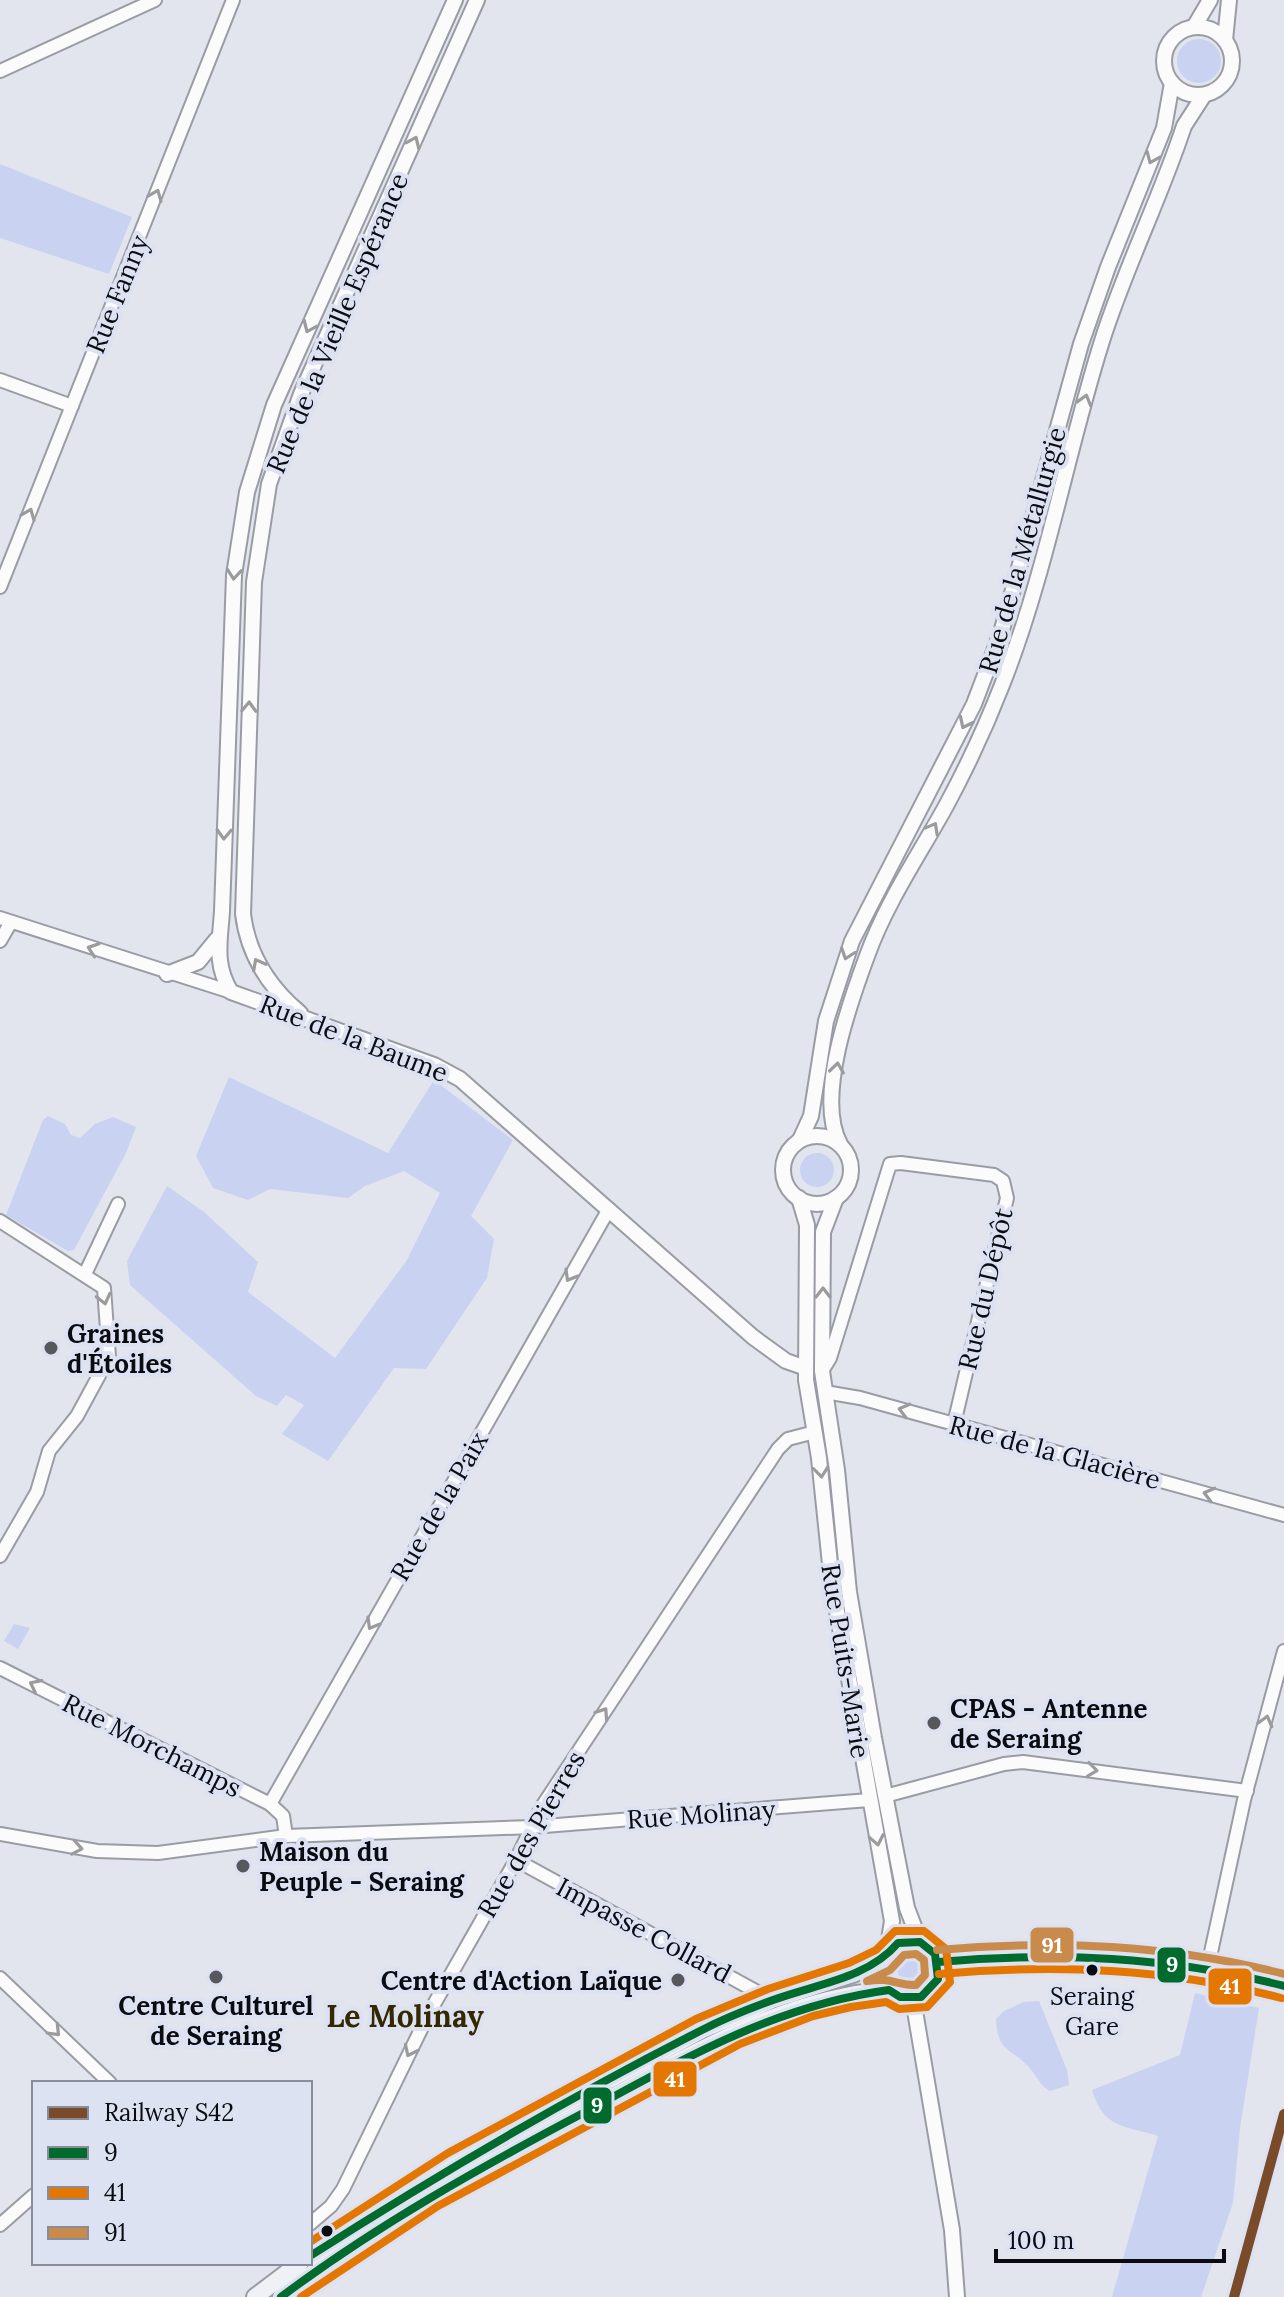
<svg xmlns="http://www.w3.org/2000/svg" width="1284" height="2297" font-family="Lora,serif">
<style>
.green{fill:#cad2f2}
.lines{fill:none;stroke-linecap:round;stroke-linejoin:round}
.minor-casing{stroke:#9a9ca3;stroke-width:16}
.tertiary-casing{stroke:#9a9ca3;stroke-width:18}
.secondary-casing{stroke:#9a9ca3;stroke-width:20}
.minor{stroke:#fbfbfc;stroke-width:12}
.tertiary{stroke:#fbfbfc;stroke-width:14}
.secondary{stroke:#f0f1f6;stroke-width:16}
.bus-1-casing{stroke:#dde2f3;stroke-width:14}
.bus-2-casing{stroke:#dde2f3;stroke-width:14}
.bus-3-casing{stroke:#dde2f3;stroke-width:14}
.bus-1{stroke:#006b2d;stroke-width:8}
.bus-2{stroke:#e47701;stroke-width:8}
.bus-3{stroke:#c88b4b;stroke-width:8}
.rail-1-casing{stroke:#dde2f3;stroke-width:16}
.rail-1{stroke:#7a4b2a;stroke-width:10}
.oneway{stroke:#9b9b9e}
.poi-dot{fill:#56585e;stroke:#dde2f3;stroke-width:3}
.bus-dot{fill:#0b0c11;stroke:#dde2f3;stroke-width:3}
.labels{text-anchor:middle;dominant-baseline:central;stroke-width:8;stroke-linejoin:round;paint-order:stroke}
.bus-label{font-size:24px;fill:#0b0c11;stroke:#dde2f3}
.street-label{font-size:26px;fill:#0b0c11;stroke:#dde2f3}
.poi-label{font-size:26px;font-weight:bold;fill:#0b0c11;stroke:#dde2f3;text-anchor:start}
.quarter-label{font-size:30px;font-weight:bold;fill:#332800;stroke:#dde2f3}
.line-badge{stroke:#dde2f3;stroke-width:3}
.badge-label{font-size:22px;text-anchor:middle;font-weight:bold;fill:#fff}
</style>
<rect width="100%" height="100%" fill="#e2e5ee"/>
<!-- green -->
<g class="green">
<circle cx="1199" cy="61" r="22"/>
<polygon points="0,164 132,217 109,274 0,238"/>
<polygon points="229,1077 388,1153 434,1080 513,1140 471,1216 494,1239 487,1278 426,1369 394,1368 328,1461 282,1434 304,1405 286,1395 277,1406 256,1396 130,1285 127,1261 167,1186 204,1212 258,1262 248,1292 335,1358 407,1260 440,1193 404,1171 365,1186 348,1198 270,1189 248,1200 213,1188 196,1156"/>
<polygon points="48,1116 65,1124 71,1135 80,1138 95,1124 113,1117 136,1127 126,1153 74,1250 68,1251 6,1215 43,1120"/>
<circle cx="817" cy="1170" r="17"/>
<polygon points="14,1624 30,1628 18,1649 4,1641"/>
<path d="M911,1956L919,1960L923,1973C919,1983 910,1986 901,1981L896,1969L903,1958Z"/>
<path d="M1195,1993L1259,2008L1240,2128L1233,2203L1201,2297H1112L1158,2136C1123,2125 1104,2129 1092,2090L1180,2055Z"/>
<path d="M1039,2001L1067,2070L1069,2085L1050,2091C1039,2085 1036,2074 1028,2066C1008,2046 998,2052 996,2019L1004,2011L1024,2002Z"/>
</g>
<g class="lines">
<defs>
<g id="minor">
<polyline points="0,71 155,0"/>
<polyline points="0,380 72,406"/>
<polyline points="0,587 233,0"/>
<polyline points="0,918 231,992"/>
<polyline points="0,941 11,922"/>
<polyline points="0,1221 104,1288 109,1357 77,1416 49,1451 37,1492 0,1556"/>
<polyline points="85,1274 118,1204"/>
<polyline points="822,1371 830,1358 890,1164 901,1163 994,1175 1003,1181 1007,1198 954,1424"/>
<polyline points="825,1392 860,1398 1284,1515"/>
<polyline points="0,1668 270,1804 283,1816 286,1836"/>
<polyline points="885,1796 1004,1764 1023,1762 1247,1791"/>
<polyline points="270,1804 609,1209"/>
<polyline points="0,1834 97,1851 158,1853 286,1836 532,1827 869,1800"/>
<polyline points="516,1860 772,2000"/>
<polyline points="1208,1966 1244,1800 1284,1651"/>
<polyline points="0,1978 110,2083"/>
<polyline points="310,2224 331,2206 343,2189 429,2013 516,1860 541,1808 778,1449 788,1439 815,1432"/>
<polyline points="0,2225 34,2195"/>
</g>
<g id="tertiary">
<path d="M455,0L274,405L247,492L234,575L222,911C220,942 214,964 231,992L434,1065L460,1079L753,1337L786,1361L806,1368"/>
<circle cx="1198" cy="61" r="34"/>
<polyline points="1194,27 1210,0"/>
<polyline points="1225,40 1229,0"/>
<polyline points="167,974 198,962 217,939"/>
<path d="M300,1013C269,987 248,955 243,914L254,582L269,484L301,394L477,0"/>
<circle cx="817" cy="1170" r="34"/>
<polyline points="800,1140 811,1116 826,1021 852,941 974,704 1001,633 1081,344 1108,267 1164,128 1172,83"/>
<path d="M840,1144C815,1098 850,1002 867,956C886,903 919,855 946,806C967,767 986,726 1002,685C1046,574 1066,455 1102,341C1125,268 1160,199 1184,126L1204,95"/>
<polyline points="799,1198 807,1225 806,1380 819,1458 832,1583 892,1921 887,1952"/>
<polyline points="836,1198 823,1232 822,1371 837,1470 849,1592 874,1738 907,1908 920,1942"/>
<polyline points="913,1999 952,2230 957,2297"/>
</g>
<g id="secondary">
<circle cx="910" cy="1970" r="29"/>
<path d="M938,1962C1062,1950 1164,1952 1284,1986"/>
<polyline points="310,2256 454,2164 702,2030 772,2000 853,1974 883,1960"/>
<polyline points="255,2297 300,2263"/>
<path d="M281,2297C377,2222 485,2165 592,2108C685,2058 781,1998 889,1990"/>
</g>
</defs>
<!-- minor casing -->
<use href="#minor" class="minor-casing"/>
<!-- tertiary casing -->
<use href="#tertiary" class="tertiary-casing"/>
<!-- secondary casing -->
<use href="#secondary" class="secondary-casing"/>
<!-- minor -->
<use href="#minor" class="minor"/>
<!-- tertiary -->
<use href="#tertiary" class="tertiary"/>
<!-- secondary -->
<use href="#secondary" class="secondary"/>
<defs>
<g id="bus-1">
<path d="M938,1962C1057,1952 1168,1956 1284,1986"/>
<path d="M281,2297C377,2225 481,2167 587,2111C685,2058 777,2005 889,1990L900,1997H921L938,1979L935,1954L920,1942L898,1943C867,1979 816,1984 773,2000C748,2009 723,2019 700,2031C566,2099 437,2175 310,2256"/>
</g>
<g id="bus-2">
<path d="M939,1974C1056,1964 1167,1968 1281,1998"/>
<polyline points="301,2297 438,2206 740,2044 813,2016 851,2007 886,2002 899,2009 927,2007 950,1982 946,1949 924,1931 895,1931 876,1950 849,1963 768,1989 696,2019 448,2153 310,2242"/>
</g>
<g id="bus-3">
<path d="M937,1950C1056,1940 1168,1944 1284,1974"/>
<path d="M916,1954L924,1960L925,1975L916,1985C895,1985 892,1977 867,1981L890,1970L904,1955Z"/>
</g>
</defs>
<!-- bus-1 casing -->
<use href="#bus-1" class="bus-1-casing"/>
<!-- bus-2 casing -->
<use href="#bus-2" class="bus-2-casing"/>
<!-- bus-3 casing -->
<use href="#bus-3" class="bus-3-casing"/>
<!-- bus-1 -->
<use href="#bus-1" class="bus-1"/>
<!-- bus-2 -->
<use href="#bus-2" class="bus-2"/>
<!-- bus-3 -->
<use href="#bus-3" class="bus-3"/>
<defs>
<polyline id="rail-1" points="1234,2297 1284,2114"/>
</defs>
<!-- rail-1 casing -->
<use href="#rail-1" class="rail-1-casing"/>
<!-- rail-1 -->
<use href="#rail-1" class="rail-1"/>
</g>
<!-- one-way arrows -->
<defs><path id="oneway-chevron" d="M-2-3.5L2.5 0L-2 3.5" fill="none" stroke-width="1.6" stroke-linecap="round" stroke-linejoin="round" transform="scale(2)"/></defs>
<g class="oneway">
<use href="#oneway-chevron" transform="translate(414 142) rotate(-66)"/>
<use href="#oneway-chevron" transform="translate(1152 158) rotate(113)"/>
<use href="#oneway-chevron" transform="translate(156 195) rotate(-68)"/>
<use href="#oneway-chevron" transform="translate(309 327) rotate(114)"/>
<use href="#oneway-chevron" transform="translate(1085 400) rotate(-74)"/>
<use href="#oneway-chevron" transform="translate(29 514) rotate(-68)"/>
<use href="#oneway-chevron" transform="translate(234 574) rotate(95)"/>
<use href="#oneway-chevron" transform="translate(249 707) rotate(-88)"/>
<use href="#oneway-chevron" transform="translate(965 723) rotate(116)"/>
<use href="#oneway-chevron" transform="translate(933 828) rotate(-61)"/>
<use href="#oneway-chevron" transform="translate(224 834) rotate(92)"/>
<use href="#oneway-chevron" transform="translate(93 949) rotate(-161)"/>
<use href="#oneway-chevron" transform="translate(847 954) rotate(109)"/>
<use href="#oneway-chevron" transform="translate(258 964) rotate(-118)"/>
<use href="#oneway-chevron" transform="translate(837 1068) rotate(-82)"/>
<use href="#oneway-chevron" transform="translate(570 1276) rotate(120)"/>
<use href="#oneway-chevron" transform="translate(823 1293) rotate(-90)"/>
<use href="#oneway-chevron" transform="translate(104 1299) rotate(76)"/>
<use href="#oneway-chevron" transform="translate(904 1410) rotate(-165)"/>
<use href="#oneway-chevron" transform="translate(821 1472) rotate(84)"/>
<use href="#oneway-chevron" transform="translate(1209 1494) rotate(-165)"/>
<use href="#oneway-chevron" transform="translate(372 1624) rotate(120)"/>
<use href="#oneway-chevron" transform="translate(35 1685) rotate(-153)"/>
<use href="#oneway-chevron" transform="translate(603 1713) rotate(-56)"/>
<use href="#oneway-chevron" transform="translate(1266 1721) rotate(-75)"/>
<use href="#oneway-chevron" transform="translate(1092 1770) rotate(7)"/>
<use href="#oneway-chevron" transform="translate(877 1840) rotate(79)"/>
<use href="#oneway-chevron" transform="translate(77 1848) rotate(10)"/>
<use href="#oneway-chevron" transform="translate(55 2031) rotate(46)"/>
<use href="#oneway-chevron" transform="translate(410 2051) rotate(116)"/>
</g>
<!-- markers -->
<g class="poi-dot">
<circle cx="51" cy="1348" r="8"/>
<circle cx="934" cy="1723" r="8"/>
<circle cx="243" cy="1866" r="8"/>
<circle cx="216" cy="1977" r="8"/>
<circle cx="678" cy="1980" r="8"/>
</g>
<g class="bus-dot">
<circle cx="1092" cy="1970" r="7"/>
<circle cx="327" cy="2231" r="7"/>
</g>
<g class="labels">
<!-- bus labels -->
<g class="bus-label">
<text x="1092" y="1996">Seraing<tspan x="1092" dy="30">Gare</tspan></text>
</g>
<!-- street labels -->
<g class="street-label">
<text transform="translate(117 294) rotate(-68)">Rue Fanny</text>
<text transform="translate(337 323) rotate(-67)">Rue de la Vieille Espérance</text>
<text transform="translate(1022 550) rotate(-74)">Rue de la Métallurgie</text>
<text transform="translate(354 1038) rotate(21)">Rue de la Baume</text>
<text transform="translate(985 1289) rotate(-77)">Rue du Dépôt</text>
<text transform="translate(1055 1452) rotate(15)">Rue de la Glacière</text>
<text transform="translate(439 1506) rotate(-60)">Rue de la Paix</text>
<text transform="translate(846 1661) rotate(81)">Rue Puits-Marie</text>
<text transform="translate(152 1745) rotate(27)">Rue Morchamps</text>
<text transform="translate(701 1814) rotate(-4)">Rue Molinay</text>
<text transform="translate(531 1834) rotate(-60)">Rue des Pierres</text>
<text transform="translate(644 1930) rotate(28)">Impasse Collard</text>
</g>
<!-- poi labels -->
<g class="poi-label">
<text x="67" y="1333">Graines<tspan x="67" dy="30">d'Étoiles</tspan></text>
<text x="950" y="1708">CPAS - Antenne<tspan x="950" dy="30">de Seraing</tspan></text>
<text x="259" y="1851">Maison du<tspan x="259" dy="30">Peuple - Seraing</tspan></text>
<text x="662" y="1980" text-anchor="end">Centre d'Action Laïque</text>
<text x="216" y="2005" text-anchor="middle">Centre Culturel<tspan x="216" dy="30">de Seraing</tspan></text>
</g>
<!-- quarter labels -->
<g class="quarter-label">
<text x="405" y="2016">Le Molinay</text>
</g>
</g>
<g class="line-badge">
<rect x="1029" y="1926" width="46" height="38" rx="8" fill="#c88b4b"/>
<rect x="1156" y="1946" width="31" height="38" rx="8" fill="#006b2d"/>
<rect x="1207" y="1967" width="46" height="39" rx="8" fill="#e47701"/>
<rect x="652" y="2060" width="46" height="38" rx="8" fill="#e47701"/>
<rect x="582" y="2086" width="31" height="39" rx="8" fill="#006b2d"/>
</g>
<g class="badge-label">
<text x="1052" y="1953">91</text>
<text x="1172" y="1972">9</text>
<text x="1230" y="1994">41</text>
<text x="675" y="2087">41</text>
<text x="597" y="2113">9</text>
</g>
<!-- legend -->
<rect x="32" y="2081" width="280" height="184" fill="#dde2f3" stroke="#898c99" stroke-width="2"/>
<rect x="48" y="2107" width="40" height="12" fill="#7a4b2a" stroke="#898c99" stroke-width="2"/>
<text x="104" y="2121" font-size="24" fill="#0b0c11">Railway S42</text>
<rect x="48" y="2147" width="40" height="12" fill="#006b2d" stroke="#898c99" stroke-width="2"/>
<text x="104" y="2161" font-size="24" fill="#0b0c11">9</text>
<rect x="48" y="2187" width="40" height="12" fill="#e47701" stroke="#898c99" stroke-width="2"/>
<text x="104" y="2201" font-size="24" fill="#0b0c11">41</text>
<rect x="48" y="2227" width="40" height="12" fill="#c88b4b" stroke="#898c99" stroke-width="2"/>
<text x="104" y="2241" font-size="24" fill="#0b0c11">91</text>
<!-- scale -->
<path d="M996 2249v12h228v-12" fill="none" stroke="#0b0c11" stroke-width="4"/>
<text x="1008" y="2249" font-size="24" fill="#0b0c11" stroke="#dde2f3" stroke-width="6" paint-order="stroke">100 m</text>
</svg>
